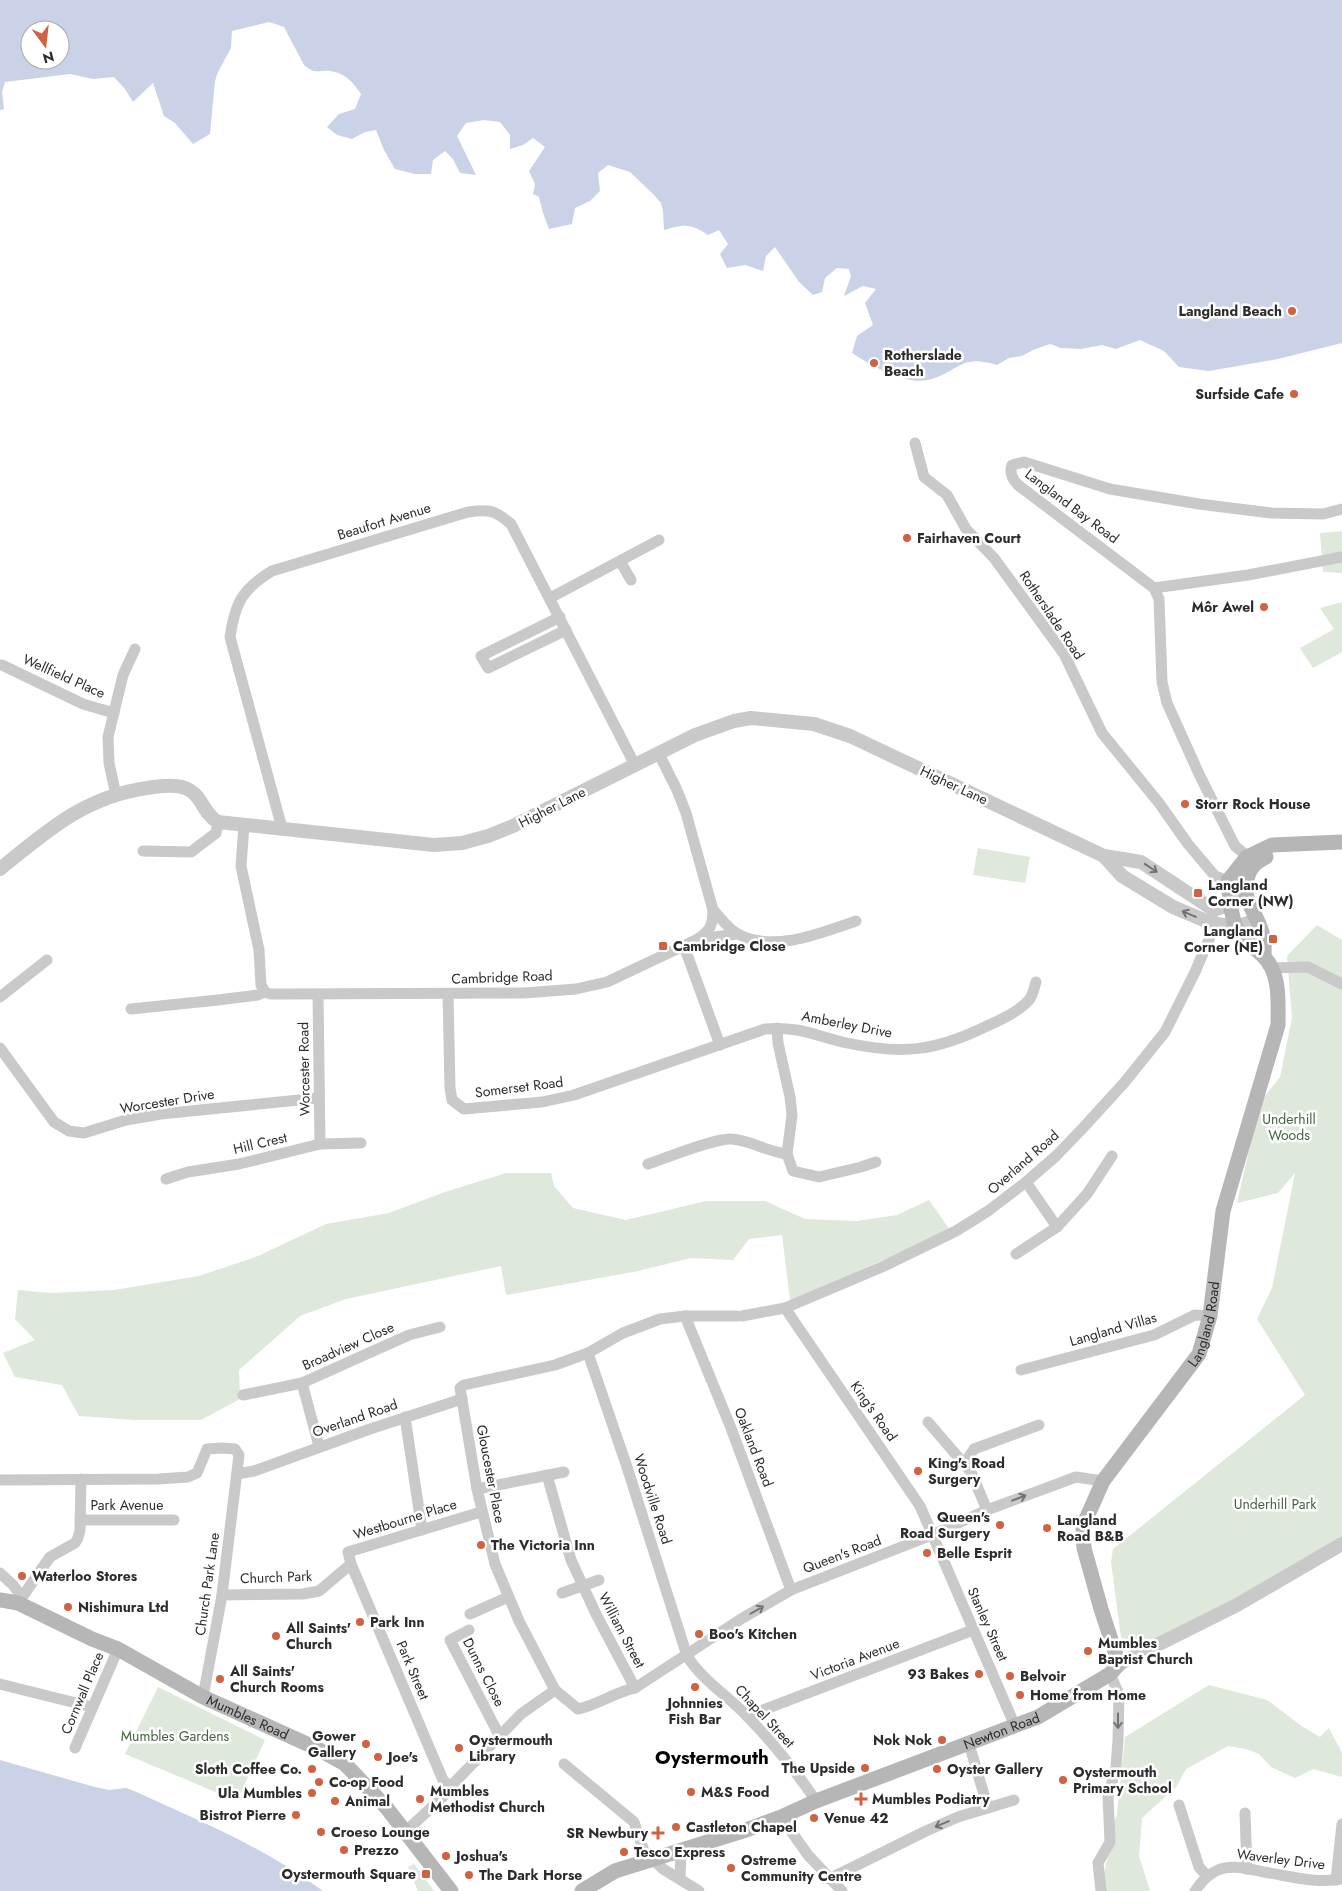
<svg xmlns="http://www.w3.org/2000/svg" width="1342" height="1891" font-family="Jost,sans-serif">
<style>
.green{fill:#dee8db}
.water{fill:#c9d2e6;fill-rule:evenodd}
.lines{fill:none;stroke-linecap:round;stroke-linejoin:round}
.minor{stroke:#c9c9c9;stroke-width:11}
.tertiary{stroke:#c9c9c9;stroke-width:14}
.secondary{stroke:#b6b6b6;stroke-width:15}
.oneway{stroke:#737373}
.poi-dot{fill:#d06141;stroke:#fff;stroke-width:2}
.labels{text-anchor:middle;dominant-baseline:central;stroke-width:5;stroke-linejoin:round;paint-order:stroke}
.poi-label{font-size:14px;font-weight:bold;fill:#2c2c2c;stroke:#fff;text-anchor:start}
.street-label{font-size:14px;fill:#2c2c2c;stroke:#fff}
.park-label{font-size:14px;fill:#45623f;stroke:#fff}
.district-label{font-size:19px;font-weight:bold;fill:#000;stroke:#fff}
</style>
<rect width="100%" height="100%" fill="#fff"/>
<!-- green -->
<g class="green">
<polygon points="1342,531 1342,573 1323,572 1320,533"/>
<polygon points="1342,602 1342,652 1313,668 1300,648 1334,629 1320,608"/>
<polygon points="978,848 1030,857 1025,883 973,875"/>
<path d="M1317,925L1342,940V1540L1307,1562L1148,1643C1136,1645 1128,1647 1121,1637L1111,1562L1113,1549L1305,1395L1257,1319L1272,1288L1295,1173L1278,1193L1237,1203L1260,1102L1280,1077L1292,1018L1287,956Z"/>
<polygon points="506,1173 551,1173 554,1186 573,1208 626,1220 706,1201 765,1201 805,1219 857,1221 897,1215 929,1200 950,1230 807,1294 790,1300 782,1235 749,1239 733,1260 691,1258 638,1271 506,1295 501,1266 346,1299 300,1316 239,1370 240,1399 201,1420 135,1420 79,1416 62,1385 15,1377 3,1353 35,1340 15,1319 18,1290 51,1293 114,1290 199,1276 258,1256 326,1224 389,1213 445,1192"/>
<polygon points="1209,1685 1267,1700 1303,1727 1320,1737 1329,1728 1342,1753 1342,1777 1313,1769 1295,1778 1271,1767 1259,1754 1246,1749 1228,1746 1186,1769 1176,1787 1142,1818 1139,1856 1150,1891 1105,1891 1104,1873 1107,1860 1114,1843 1113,1824 1117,1814 1125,1737"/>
<polygon points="158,1687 265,1740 237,1801 125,1754"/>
<polygon points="414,1864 434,1891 418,1891 408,1867"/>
</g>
<!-- water -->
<g class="water">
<path d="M0,0H1342V343L1278,359L1209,371L1179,367L1164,351L1140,340L1116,349L1102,345L1081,349L1061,348L1050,344L1033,350L1022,356L1009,358L997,365C960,353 959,372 928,380C904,385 872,366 852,353L857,336L873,325L865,303L876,289L863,286L844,296L851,276L849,269L837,268L825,278L822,292L813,295L799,282L775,247L766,256L763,271L745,265L727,268L720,254L728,244L719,230L708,235C691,223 684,224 664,230L663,211L661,203L654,195L630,172L608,165L598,173L600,191L590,201L575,208L572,224L549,229L543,213L539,197L533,194L535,184L529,171L545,147L533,138L523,145L510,149V135L500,122L484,120L466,123L457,136L476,175L460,173L453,159L445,151L433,160L431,174H415L395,169L384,150L376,130L365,132L352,139L337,135L327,127L339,114L355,109L361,94C353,82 345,73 330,71C317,70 316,75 304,65L284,27L269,22L232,31L231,48L218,72L215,81L210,134L193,144L175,123L164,116L153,83L133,102L125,89L114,77L93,79L70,74L5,82L2,92L4,109L0,110ZM30,30H60V60H30Z"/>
<path d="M0,1760L95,1787L109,1790L126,1788L134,1791C200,1821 264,1847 323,1891H0Z"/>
</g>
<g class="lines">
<!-- minor -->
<g class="minor">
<polyline points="915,443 924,477 947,495 966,529 994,558 1064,654 1102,733 1159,803 1188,844 1215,876 1228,881 1234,880"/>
<polyline points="620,561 631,580"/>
<polyline points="1154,588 1248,575 1342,557"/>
<polyline points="550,598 659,540"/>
<polyline points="560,617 481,656 488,668 566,630"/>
<polyline points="2,665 83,704 114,713"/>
<polyline points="116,795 109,763 108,737 123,675 135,649"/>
<path d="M244,825L241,866L259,950L261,985L265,992L270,994H287L524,993L576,989L607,982L696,940C710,931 713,926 713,910L686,813L677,790L659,754"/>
<path d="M282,828L230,637C235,603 242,589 272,571L468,512C489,509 495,510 511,524L635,765"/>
<polyline points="143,851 191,852 216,833 218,822"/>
<path d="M1253,861L1235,846L1199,774L1167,703L1162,682L1159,599L1154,588L1018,485C1012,479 1009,473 1012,465L1024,462L1110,489L1199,504L1271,513L1323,514L1342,509"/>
<path d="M713,910C720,917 729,930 738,934C774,953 821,933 856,921"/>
<polyline points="700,939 737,934"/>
<polyline points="684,946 720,1045"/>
<polyline points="1271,968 1308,967 1342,984"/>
<polyline points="318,994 320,1144"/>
<path d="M448,994L450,1088L452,1100L464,1109L542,1102L574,1095L765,1029C800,1026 816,1036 847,1043C903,1055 936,1051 987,1026C1002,1019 1018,1012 1029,1000C1033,995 1034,988 1036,982"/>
<polyline points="0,997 47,960"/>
<polyline points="131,1009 218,1000 258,995 265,992"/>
<polyline points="777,1028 778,1043 790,1097 792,1115 787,1154 793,1171 819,1177 861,1167 876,1162"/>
<polyline points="0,1048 54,1122 69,1131 84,1133 126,1120 161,1114 319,1098"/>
<path d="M648,1164C666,1158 715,1138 731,1139C751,1140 767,1152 787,1154"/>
<polyline points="166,1179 188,1172 239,1164 320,1144 361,1143"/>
<polyline points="1026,1182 1057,1227"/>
<polyline points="1016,1254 1057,1227 1087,1194 1112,1156"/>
<polyline points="785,1308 920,1506 1015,1726"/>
<polyline points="685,1316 731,1428 791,1590"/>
<path d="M737,1316H685L660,1319L623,1333L588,1353L555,1365L464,1385L460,1388L477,1489L495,1564L519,1621L555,1690L578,1709C598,1705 615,1692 635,1688L741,1619L791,1590L932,1535L987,1510L1076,1477L1103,1481"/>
<polyline points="742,1316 785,1308 882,1267 956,1231 988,1211 1026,1182 1056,1156 1082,1129 1124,1083 1165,1032 1195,972 1210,937 1212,917"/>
<path d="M588,1353L627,1467L687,1656C702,1680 728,1696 747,1716C772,1742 796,1771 816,1801"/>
<polyline points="1021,1370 1154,1335 1195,1315 1210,1316"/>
<polyline points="302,1383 319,1446"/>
<polyline points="243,1395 302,1383 409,1335 440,1327"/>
<polyline points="405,1417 422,1530"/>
<polyline points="928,1422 971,1472 987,1510"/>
<polyline points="964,1464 974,1449 1039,1425"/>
<polyline points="237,1474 254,1471 370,1429 462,1399"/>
<polyline points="547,1475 571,1560 596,1614 635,1688"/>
<polyline points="0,1480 159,1479 188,1477 197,1473 207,1449 223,1448 235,1449 239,1455 222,1595 203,1697"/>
<polyline points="477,1489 564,1472"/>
<polyline points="80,1520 174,1520"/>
<polyline points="0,1573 13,1585 22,1597"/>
<polyline points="562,1593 599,1580"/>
<polyline points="222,1595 303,1594 319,1591 351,1564"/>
<polyline points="18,1603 50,1557 75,1543 78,1538 80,1530 81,1479"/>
<polyline points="470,1614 508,1597"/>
<polyline points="469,1630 450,1640 499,1735"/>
<polyline points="0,1684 92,1707"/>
<polyline points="747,1716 973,1630"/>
<polyline points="969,1744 988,1808"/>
<polyline points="75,1748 118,1649"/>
<polyline points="564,1764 634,1822 647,1860"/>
<polyline points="450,1787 443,1780 351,1564 348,1552 481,1512"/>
<polyline points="1179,1805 1199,1867 1207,1876"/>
<polyline points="1245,1813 1247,1869"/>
<polyline points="781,1817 808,1855 842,1891"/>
<polyline points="405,1832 447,1793 450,1787 521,1714 555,1690"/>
<polyline points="653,1859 663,1869 699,1891"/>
<polyline points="680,1878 681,1850"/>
<polyline points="829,1879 926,1831 958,1817 1014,1800"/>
<polyline points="1336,1880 1342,1824"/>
<polyline points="1101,1891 1098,1863 1110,1842 1108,1797 1116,1767 1118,1740 1119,1694 1110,1674"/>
<path d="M1195,1891C1201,1882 1208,1874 1218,1870C1232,1864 1250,1869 1264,1872C1289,1876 1317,1884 1342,1879"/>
</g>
<!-- tertiary -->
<g class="tertiary">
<polyline points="1104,856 1122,876 1173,907 1211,923 1236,927 1257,920"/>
<path d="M0,869C47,831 84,797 147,788C159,786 174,784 185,788C202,794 203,814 218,822L434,845L462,843L488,836L513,826L695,735L734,721L751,718L814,724L850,736L1104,856L1141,862L1214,910L1246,899"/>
<polyline points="1119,1664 1237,1605 1342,1544"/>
</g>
<!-- secondary -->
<g class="secondary">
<path d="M1264,956C1264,950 1265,943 1263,937C1260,916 1241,902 1247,879C1250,867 1256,862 1266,857"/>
<path id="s1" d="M0,1600L18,1603L92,1639L118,1649L203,1697L316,1748L345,1764L386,1807L451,1891"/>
<path id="s2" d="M582,1891L615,1871L746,1830L781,1817L816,1801L1038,1717L1110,1674L1119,1664L1101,1609L1084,1548L1083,1530L1087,1517L1103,1481L1199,1354L1210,1316L1223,1211L1278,1025C1278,1002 1281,972 1262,955C1253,946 1242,939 1236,927C1230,914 1230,896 1228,881L1247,857L1272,845L1342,842"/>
</g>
</g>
<!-- one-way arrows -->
<defs><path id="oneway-shaft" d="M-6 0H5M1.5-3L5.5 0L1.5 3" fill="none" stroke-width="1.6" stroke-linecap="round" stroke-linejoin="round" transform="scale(1.25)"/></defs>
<g class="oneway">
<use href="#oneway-shaft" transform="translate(1151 868) rotate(34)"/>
<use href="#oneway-shaft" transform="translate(1189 914) rotate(-157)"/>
<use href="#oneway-shaft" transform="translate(1019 1498) rotate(-21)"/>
<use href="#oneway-shaft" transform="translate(757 1610) rotate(-30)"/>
<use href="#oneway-shaft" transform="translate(1118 1721) rotate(90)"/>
<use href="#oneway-shaft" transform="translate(942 1824) rotate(157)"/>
</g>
<!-- markers -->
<g class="poi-dot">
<circle cx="1292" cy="311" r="5"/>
<circle cx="874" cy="363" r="5"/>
<circle cx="1294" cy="394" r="5"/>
<circle cx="907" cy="538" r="5"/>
<circle cx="1264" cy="607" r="5"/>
<circle cx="1185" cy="804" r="5"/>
<rect x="1193" y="888" width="10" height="10" rx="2.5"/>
<rect x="1268" y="934" width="10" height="10" rx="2.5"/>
<rect x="658" y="941" width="10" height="10" rx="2.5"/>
<circle cx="918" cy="1471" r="5"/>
<circle cx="1000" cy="1525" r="5"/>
<circle cx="1047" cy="1528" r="5"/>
<circle cx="481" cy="1545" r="5"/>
<circle cx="927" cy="1553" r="5"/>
<circle cx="22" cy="1576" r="5"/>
<circle cx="68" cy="1607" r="5"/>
<circle cx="360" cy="1622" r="5"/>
<circle cx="699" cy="1634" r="5"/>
<circle cx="276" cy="1636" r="5"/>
<circle cx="1088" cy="1651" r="5"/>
<circle cx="979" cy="1674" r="5"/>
<circle cx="1010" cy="1676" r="5"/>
<circle cx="220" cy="1679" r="5"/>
<circle cx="695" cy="1687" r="5"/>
<circle cx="1020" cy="1695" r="5"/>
<circle cx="942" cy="1740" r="5"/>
<circle cx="366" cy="1744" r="5"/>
<circle cx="459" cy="1748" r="5"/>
<circle cx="378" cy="1757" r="5"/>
<circle cx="865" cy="1768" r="5"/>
<circle cx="312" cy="1769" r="5"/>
<circle cx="937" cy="1769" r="5"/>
<circle cx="1063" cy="1780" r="5"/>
<circle cx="319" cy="1782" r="5"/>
<circle cx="691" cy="1792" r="5"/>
<circle cx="312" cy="1793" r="5"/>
<circle cx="420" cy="1799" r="5"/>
<path d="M858.5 1791.5h5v5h5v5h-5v5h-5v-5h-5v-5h5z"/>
<circle cx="335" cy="1801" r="5"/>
<circle cx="296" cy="1815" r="5"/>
<circle cx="814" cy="1818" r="5"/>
<circle cx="676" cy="1827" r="5"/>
<circle cx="321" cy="1832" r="5"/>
<path d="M655.5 1825.5h5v5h5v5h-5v5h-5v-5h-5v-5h5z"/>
<circle cx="344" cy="1850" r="5"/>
<circle cx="624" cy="1852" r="5"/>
<circle cx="446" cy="1856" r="5"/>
<circle cx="731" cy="1868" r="5"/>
<rect x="421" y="1869" width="10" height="10" rx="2.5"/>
<circle cx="469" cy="1875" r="5"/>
</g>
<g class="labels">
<!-- poi labels -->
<g class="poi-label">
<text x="1282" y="311" text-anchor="end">Langland Beach</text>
<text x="884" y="355">Rotherslade<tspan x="884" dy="16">Beach</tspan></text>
<text x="1284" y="394" text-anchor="end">Surfside Cafe</text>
<text x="917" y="538">Fairhaven Court</text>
<text x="1254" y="607" text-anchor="end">Môr Awel</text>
<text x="1195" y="804">Storr Rock House</text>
<text x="1208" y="885">Langland<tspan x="1208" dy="16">Corner (NW)</tspan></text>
<text x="1263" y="931" text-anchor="end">Langland<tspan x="1263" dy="16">Corner (NE)</tspan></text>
<text x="673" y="946">Cambridge Close</text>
<text x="928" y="1463">King's Road<tspan x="928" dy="16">Surgery</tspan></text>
<text x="990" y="1517" text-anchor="end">Queen's<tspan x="990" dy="16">Road Surgery</tspan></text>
<text x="1057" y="1520">Langland<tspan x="1057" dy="16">Road B&amp;B</tspan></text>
<text x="491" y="1545">The Victoria Inn</text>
<text x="937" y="1553">Belle Esprit</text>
<text x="32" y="1576">Waterloo Stores</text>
<text x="78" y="1607">Nishimura Ltd</text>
<text x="370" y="1622">Park Inn</text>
<text x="286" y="1628">All Saints'<tspan x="286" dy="16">Church</tspan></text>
<text x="709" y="1634">Boo's Kitchen</text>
<text x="1098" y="1643">Mumbles<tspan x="1098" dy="16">Baptist Church</tspan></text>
<text x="230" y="1671">All Saints'<tspan x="230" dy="16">Church Rooms</tspan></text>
<text x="969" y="1674" text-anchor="end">93 Bakes</text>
<text x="1020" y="1676">Belvoir</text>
<text x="1030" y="1695">Home from Home</text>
<text x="695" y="1703" text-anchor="middle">Johnnies<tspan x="695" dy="16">Fish Bar</tspan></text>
<text x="356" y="1736" text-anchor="end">Gower<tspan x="356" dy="16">Gallery</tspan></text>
<text x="469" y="1740">Oystermouth<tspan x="469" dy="16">Library</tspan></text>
<text x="932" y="1740" text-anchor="end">Nok Nok</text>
<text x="388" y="1757">Joe's</text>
<text x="855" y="1768" text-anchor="end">The Upside</text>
<text x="302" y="1769" text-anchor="end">Sloth Coffee Co.</text>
<text x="947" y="1769">Oyster Gallery</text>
<text x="1073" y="1772">Oystermouth<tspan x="1073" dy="16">Primary School</tspan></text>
<text x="329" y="1782">Co-op Food</text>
<text x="430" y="1791">Mumbles<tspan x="430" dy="16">Methodist Church</tspan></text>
<text x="701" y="1792">M&amp;S Food</text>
<text x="302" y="1793" text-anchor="end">Ula Mumbles</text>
<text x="872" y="1799">Mumbles Podiatry</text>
<text x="345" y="1801">Animal</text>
<text x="286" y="1815" text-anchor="end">Bistrot Pierre</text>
<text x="824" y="1818">Venue 42</text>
<text x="686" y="1827">Castleton Chapel</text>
<text x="331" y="1832">Croeso Lounge</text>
<text x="648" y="1833" text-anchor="end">SR Newbury</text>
<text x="354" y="1850">Prezzo</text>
<text x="634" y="1852">Tesco Express</text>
<text x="456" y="1856">Joshua's</text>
<text x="741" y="1860">Ostreme<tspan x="741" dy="16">Community Centre</tspan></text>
<text x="416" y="1874" text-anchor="end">Oystermouth Square</text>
<text x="479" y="1875">The Dark Horse</text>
</g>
<!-- street labels -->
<g class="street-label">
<text transform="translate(1072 506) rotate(37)">Langland Bay Road</text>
<text transform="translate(384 521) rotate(-17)">Beaufort Avenue</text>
<text transform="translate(1052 615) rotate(56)">Rotherslade Road</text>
<text transform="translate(64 676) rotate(24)">Wellfield Place</text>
<text transform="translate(954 785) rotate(25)">Higher Lane</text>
<text transform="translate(552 807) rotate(-27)">Higher Lane</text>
<text transform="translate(502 977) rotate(-2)">Cambridge Road</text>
<text transform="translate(847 1024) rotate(11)">Amberley Drive</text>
<text transform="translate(304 1069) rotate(-91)">Worcester Road</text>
<text transform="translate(519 1087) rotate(-7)">Somerset Road</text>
<text transform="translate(167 1101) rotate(-9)">Worcester Drive</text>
<text transform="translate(260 1143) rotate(-13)">Hill Crest</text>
<text transform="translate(1023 1162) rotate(-41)">Overland Road</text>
<text stroke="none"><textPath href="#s2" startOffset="968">Langland Road</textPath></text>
<text transform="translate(1113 1329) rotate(-16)">Langland Villas</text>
<text transform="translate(348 1346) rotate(-24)">Broadview Close</text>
<text transform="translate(874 1411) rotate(55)">King's Road</text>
<text transform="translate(355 1418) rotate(-19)">Overland Road</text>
<text transform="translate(754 1447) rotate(69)">Oakland Road</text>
<text transform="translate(491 1474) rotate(79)">Gloucester Place</text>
<text transform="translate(653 1499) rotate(72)">Woodville Road</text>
<text x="127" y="1505">Park Avenue</text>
<text transform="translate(405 1519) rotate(-17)">Westbourne Place</text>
<text transform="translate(842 1554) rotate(-21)">Queen's Road</text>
<text transform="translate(276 1577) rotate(-2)">Church Park</text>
<text transform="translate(207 1584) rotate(-82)">Church Park Lane</text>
<text transform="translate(988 1624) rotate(66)">Stanley Street</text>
<text transform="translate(622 1630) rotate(62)">William Street</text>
<text transform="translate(855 1659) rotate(-21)">Victoria Avenue</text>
<text transform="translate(413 1670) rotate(67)">Park Street</text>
<text transform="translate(484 1672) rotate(63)">Dunns Close</text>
<text transform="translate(82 1693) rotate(-67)">Cornwall Place</text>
<text transform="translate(765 1716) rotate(47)">Chapel Street</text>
<text stroke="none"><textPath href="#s1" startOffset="275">Mumbles Road</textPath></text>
<text stroke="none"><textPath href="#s2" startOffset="450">Newton Road</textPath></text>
<text transform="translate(1281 1859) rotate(7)">Waverley Drive</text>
</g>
<!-- park labels -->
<g class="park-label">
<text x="1289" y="1119">Underhill<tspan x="1289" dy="16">Woods</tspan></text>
<text x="1275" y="1504">Underhill Park</text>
<text x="175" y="1736">Mumbles Gardens</text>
</g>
<!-- district labels -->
<g class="district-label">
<text x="712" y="1757">Oystermouth</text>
</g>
</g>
<!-- north arrow -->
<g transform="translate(45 45) rotate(165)"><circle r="24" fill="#ffffff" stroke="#ababab"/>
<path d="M0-4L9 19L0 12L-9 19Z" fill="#d06141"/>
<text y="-8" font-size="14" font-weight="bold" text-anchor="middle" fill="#2c2c2c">N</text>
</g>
</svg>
